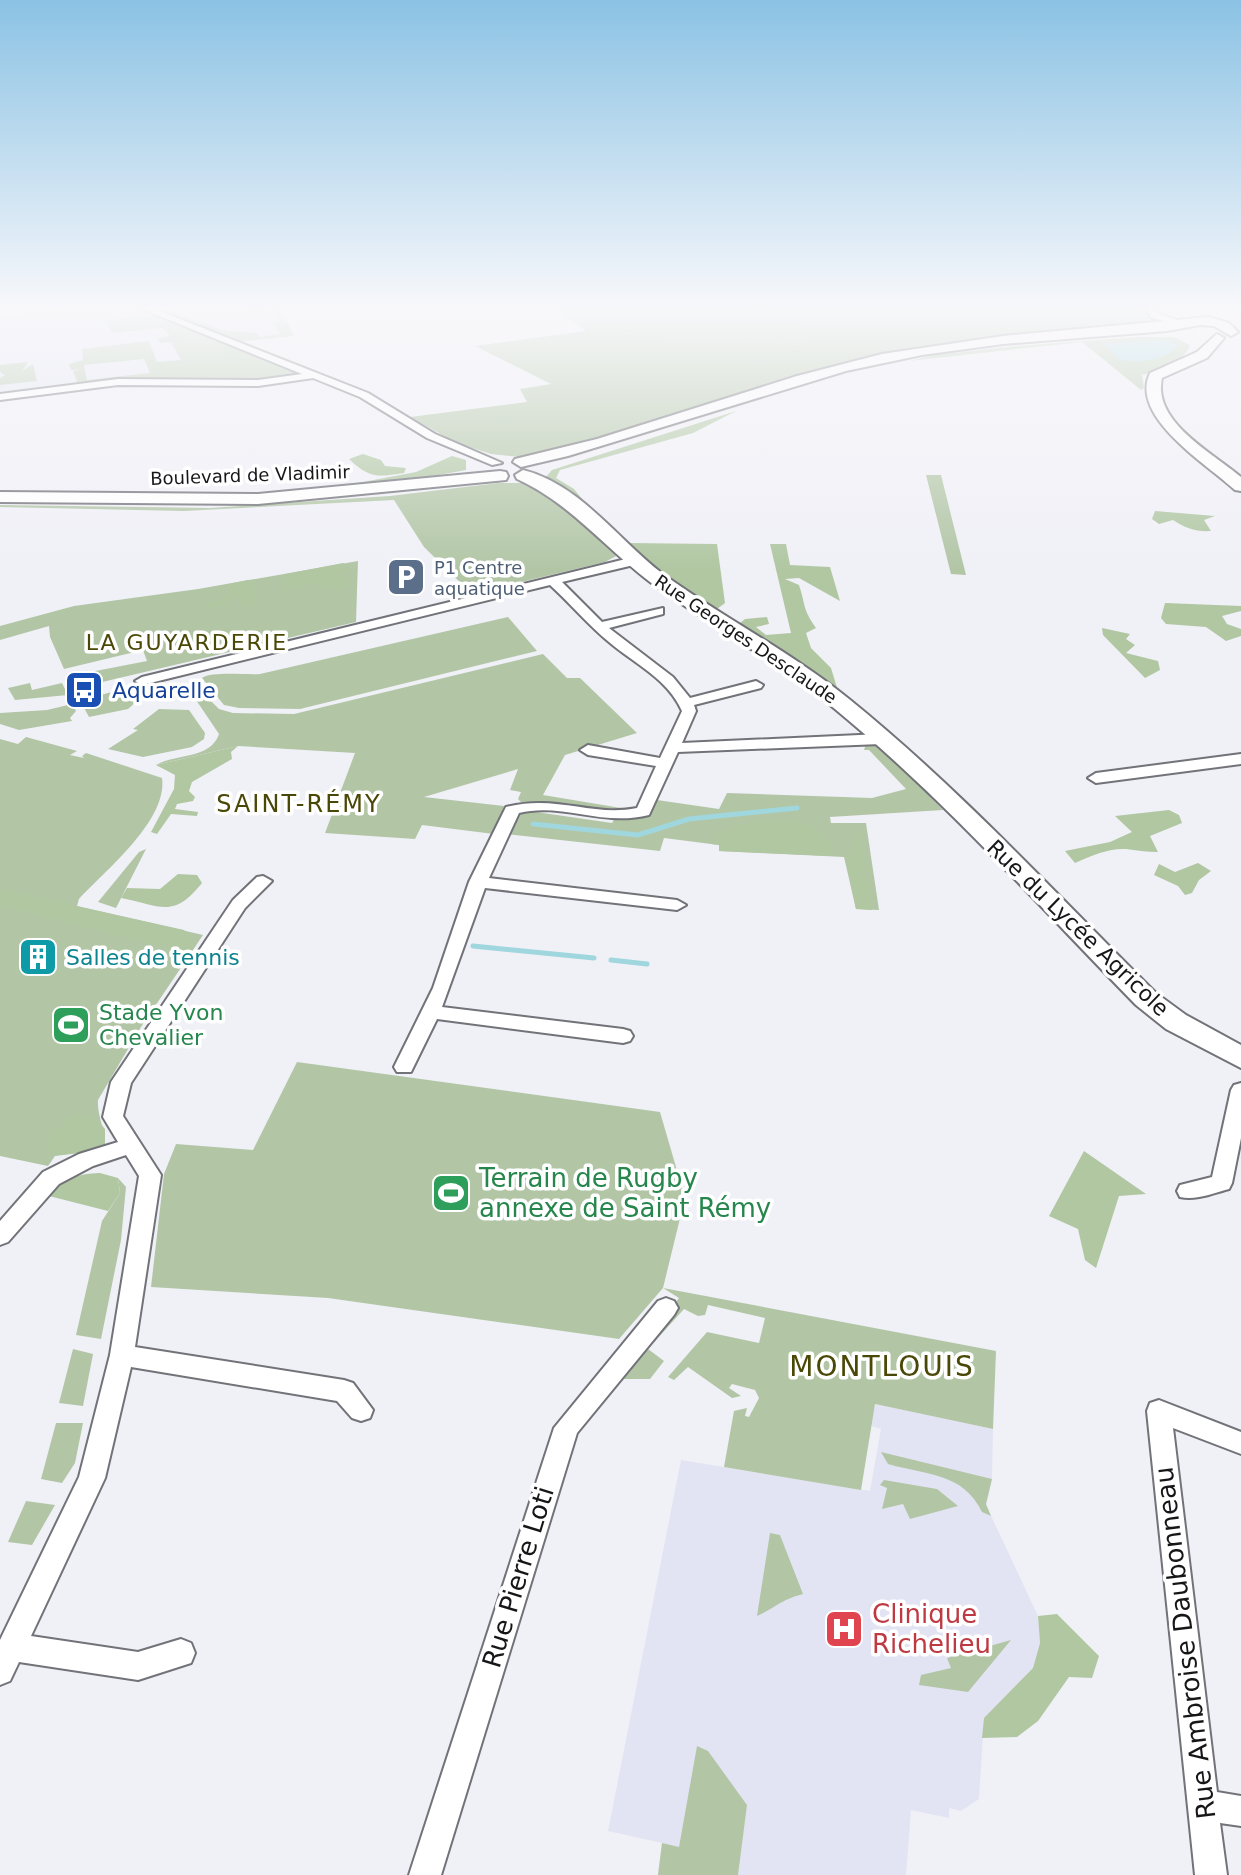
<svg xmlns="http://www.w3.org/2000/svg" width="1241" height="1875" font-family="'DejaVu Sans',sans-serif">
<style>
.built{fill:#e3e4f3}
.green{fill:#b2c6a6;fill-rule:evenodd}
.forest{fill:#b0c7a2}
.water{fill:#a0d6dd}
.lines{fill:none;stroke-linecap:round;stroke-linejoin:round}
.stream{stroke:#a0d6dd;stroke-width:5}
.street-casing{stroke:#727379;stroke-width:4}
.secondary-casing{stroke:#727379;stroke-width:4}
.street{fill:#fff;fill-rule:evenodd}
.secondary{fill:#fff;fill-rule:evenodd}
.labels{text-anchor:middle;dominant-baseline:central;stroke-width:7;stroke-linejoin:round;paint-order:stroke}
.far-street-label{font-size:18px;fill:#161618;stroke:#fff}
.far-service-label{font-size:18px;fill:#4e5e75;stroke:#fff;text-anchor:start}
.far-quarter-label{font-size:22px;letter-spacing:2px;fill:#4a4807;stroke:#fff}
.transit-label{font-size:22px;fill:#164399;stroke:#fff;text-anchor:start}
.street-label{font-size:22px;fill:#161618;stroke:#fff}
.culture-label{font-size:22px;fill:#0d838f;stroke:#fff;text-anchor:start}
.leisure-label{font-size:22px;fill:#27864d;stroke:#fff;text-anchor:start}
.neighbourhood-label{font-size:24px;letter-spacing:2px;fill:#4a4807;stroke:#fff}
.near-leisure-label{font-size:26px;fill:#27864d;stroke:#fff;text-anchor:start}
.near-street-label{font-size:26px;fill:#161618;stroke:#fff}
.near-health-label{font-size:26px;fill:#be3a42;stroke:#fff;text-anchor:start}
.near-neighbourhood-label{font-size:28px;letter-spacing:2px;fill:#4a4807;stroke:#fff}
</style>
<rect width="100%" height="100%" fill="#f0f0f7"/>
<!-- built -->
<g class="built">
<polygon points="76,308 280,308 294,336 235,342 314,375 118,382 0,397 0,316"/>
<polygon points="875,1404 993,1429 992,1479 986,1505 1038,1616 1040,1643 1033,1668 984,1719 979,1799 961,1811 949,1808 949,1818 911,1810 906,1875 658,1875 662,1843 608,1831 681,1460 870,1491 881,1429 871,1426"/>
</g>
<!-- green -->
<g class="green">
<polygon points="280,308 294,336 238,342 165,312 181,311 177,313 222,330 256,333 260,337 280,334 272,322 279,321 276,316 261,317 276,315 273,309 253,313 240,309"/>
<polygon points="823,308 1146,308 1147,322 1152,326 932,347 848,363 589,442 520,457 491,454 457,443 410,417 527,402 520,389 551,384 475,346 586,331 805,345 803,327 897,321 871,312 872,316 812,319"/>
<path d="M152,315L303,373L304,375L282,380L78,384L73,371L84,369L71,370L69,364L83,360L82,349L149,341L157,362L181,360L171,342L160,343L157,338L170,336L162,328L112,333L105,320ZM144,359L150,373L87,380L84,365Z"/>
<polygon points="1122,339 1186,346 1142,374 1144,388 1141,390 1082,342"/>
<polygon points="28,362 22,371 33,364 37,381 0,385 0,378 5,375 0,372 0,365"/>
<polygon points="926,475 941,475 966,575 951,574"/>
<polygon points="498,483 526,483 549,492 618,555 605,562 472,594 424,547 394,500 184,511 0,507 0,505 210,508 390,496"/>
<polygon points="358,561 356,622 98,683 75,688 71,681 77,679 75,675 147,661 143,650 64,669 50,637 49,626 0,640 0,626 74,606 198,589"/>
<path d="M508,617L537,651L300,709L239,708L224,705L202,678C212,671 246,675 260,674Z"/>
<path d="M543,654L567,678H580L637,733L565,755L543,795L633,810L618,814L521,802L518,799L521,792L510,790L518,769L424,797L504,806L494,834L422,825L415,839L325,833L355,753L238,746L156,765C176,753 210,760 219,734L194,697L195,689H199L219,709L233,713L294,714Z"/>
<polygon points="30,683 32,690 62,683 68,695 15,700 8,688"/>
<polygon points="119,690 136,702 128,709 89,717 83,706 90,698"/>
<polygon points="72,704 76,711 70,718 72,721 19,730 0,724 0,713 47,710"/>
<polygon points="159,709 189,710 205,733 204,739 192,747 143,757 108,749 138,730 133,729"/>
<path d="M26,737L77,751L70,755L84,758L82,756L86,753L162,778C168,820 106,870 79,899L77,906L203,935L141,1027L98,1100C97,1115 105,1129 105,1144L95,1151L55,1156L48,1166L0,1156V739L18,744Z"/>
<polygon points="866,744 882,747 943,810 830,817 831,823 866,823 879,910 856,909 844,857 719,851 719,845 664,838 660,851 505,834 515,813 536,809 536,812 612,823 614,820 632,818 647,812 650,804 655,805 657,800 719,809 727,793 872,798 906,789 869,750 864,750"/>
<polygon points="146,849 116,908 98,902 139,852"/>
<polygon points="297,1062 660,1112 685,1198 663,1288 996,1351 993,1429 875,1404 861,1490 724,1467 734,1411 747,1408 745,1416 749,1417 759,1398 755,1390 732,1384 729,1388 741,1396 732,1398 688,1367 674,1380 668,1377 707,1332 759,1343 765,1318 708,1305 705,1315 698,1316 684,1309 648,1349 664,1361 650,1379 623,1379 621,1373 679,1298 663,1288 619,1339 328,1298 151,1287 164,1174 176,1144 253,1150"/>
<polygon points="118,1178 126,1187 121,1240 101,1339 76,1335 102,1221 120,1193"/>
<polygon points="73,1349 93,1354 83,1406 59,1403"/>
<polygon points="56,1423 83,1423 75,1463 62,1483 41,1479"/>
<path d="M881,1452L992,1479L986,1504L991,1516L982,1512C963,1472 925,1475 888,1464Z"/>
<polygon points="884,1480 937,1489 958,1506 910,1519 903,1504 882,1509 887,1488 880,1485"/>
<polygon points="26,1501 55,1505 32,1545 8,1542"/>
<path d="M770,1533L780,1535L803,1594C778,1601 777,1607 757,1616Z"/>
<polygon points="1011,1640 968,1692 919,1685 921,1675 951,1668 947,1658"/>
<polygon points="697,1746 708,1751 747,1805 738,1875 658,1875 662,1843 679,1847"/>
</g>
<!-- forest -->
<g class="forest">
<polygon points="554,308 823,308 814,319 872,317 871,311 892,311 897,322 804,327 805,345 586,331"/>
<polygon points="204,334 297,371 282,371 186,340 191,335"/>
<path d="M1137,337H1174L1190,345C1185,362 1159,367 1144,375L1140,373L1152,366L1136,362L1150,361L1177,347L1166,340L1110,350L1105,349L1101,344L1103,342H1082L910,361L935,355L1015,346Z"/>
<polygon points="736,411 693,433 560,470 556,478 574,489 592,511 545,478 552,470"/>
<path d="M363,454L381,460L385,466L406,468L404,473C378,477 370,479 349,459Z"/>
<polygon points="452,456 466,460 466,470 412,480 326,489 416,472"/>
<path d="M1155,511L1215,516L1204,520L1211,531C1196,532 1185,528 1173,520L1159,524L1152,519Z"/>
<polygon points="626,543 717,544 725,603 713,612"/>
<path d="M770,544H786L790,565L830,567L840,601L799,578L785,579L799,585C806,606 802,608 816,628L806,633L811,648L831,668L838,691L744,630L740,623L745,619L767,617L769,624L756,627L766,635L791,633Z"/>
<path d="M343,563L352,569L342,574L349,584C337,592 328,589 316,585C308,583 296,588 288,589L282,585L286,574Z"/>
<polygon points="248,580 255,581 253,595 261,599 250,607 241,604 241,596 229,599 226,605 210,608 205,603 228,595 226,590 229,584"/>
<polygon points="1165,603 1241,606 1241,611 1222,616 1227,624 1241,629 1241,636 1226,641 1206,627 1166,624 1161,618"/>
<polygon points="1102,628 1130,634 1126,639 1135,645 1126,653 1158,661 1160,670 1145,678 1103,635"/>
<polygon points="238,746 231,752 232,759 192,782 189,791 195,797 193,801 177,804 175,809 198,812 197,816 171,814 157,834 151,832 174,789 175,775 156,765"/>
<path d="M1169,810L1179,815L1182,823L1150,836L1158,852C1146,852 1136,850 1126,849C1108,848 1091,856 1075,863L1065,851L1110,842L1132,832L1115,816Z"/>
<path d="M757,821C796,823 812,814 834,850L832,856L719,851L720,845L711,844C720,828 740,824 757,821Z"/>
<polygon points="858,830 861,835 872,910 856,909 845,857 851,856"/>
<polygon points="1198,863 1211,871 1199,880 1192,893 1185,895 1178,886 1154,875 1159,864 1175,872"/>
<path d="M178,874L197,875L202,883C173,919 162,906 121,898L127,888L160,889Z"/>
<polygon points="0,889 184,930 196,945 191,952 184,952 0,905"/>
<polygon points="72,1116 95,1117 105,1129 105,1144 95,1151 51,1156 47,1145 54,1131"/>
<polygon points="1084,1151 1146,1194 1119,1196 1096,1268 1085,1260 1078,1229 1049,1216"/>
<path d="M100,1173L118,1178L120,1193L108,1211L49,1196C65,1178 75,1174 100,1173Z"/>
<polygon points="1057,1614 1099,1656 1092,1678 1069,1677 1038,1721 1017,1737 982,1738 984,1718 1033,1668 1040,1643 1038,1616"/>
</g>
<!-- water -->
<path class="water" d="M1166,340L1178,345C1163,361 1143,363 1121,360L1105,344Z"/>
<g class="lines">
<!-- stream -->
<g class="stream">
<polyline points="533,824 638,835 689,819 797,808"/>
<polyline points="473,946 594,958"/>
<polyline points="611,960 647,964"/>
</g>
<defs>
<g id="street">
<polygon points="140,308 152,308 368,393 435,434 502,463 492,465 427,438 360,397 313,378 258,386 118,385 0,400 0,394 118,379 258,380 302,374"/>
<polygon points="1146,308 1155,308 1157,313 1185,323 1180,326 1150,317"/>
<path d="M634,557L640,561L638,564L562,582L602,622L663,608V614L609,628L673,677L690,698L756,681L763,685L761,688L694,705L696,711L682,743L881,734L889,739L881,744L678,752L649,815C602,827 561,802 519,813L489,878L677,900L686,905L677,910L485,888L442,1007L623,1029L630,1031L633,1036L630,1041L623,1043L437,1019L411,1072H397L394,1067L433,988L469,882L506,807C556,794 592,817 637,808L656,766L588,755L580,750L588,745L660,758L682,711C667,678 636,665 609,642C588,625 571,604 550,585L142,685L135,681L142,677Z"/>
<polygon points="1241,754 1241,764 1096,783 1088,778 1096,773"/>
<polygon points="263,876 272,881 245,908 131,1083 123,1116 161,1175 135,1347 344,1380 353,1383 373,1410 370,1418 361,1421 352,1418 337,1401 131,1367 105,1478 31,1636 138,1652 181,1639 191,1643 195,1653 191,1663 138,1680 19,1662 10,1681 0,1685 0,1640 79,1477 110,1355 139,1176 126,1155 93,1166 59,1184 8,1242 0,1245 0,1221 43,1172 79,1154 118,1142 103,1117 111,1082 233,900 257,877"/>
<path d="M1241,1083V1138L1232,1183L1229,1189C1214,1193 1195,1201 1180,1197L1177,1191L1180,1185L1212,1177L1231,1090L1234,1085Z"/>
<polygon points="666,1298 674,1301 678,1308 674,1315 577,1433 441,1875 409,1875 554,1428 658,1301"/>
<polygon points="1159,1400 1241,1432 1241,1454 1173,1428 1217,1792 1241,1796 1241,1826 1220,1823 1227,1875 1195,1875 1147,1411 1150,1403"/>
</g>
<g id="secondary">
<polygon points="1209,317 1229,323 1238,332 1231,336 1214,326 1200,325 1167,331 1003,344 922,355 846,371 568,456 521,467 513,462 515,459 597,439 797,376 882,354 1003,336"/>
<path d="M1217,334L1224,338L1207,358L1162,378C1152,422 1213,453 1241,477V491L1235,490C1207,464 1129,417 1150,373L1197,352Z"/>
<path d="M523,470C580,484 618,540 663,574C724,618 791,652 849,699C959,788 1055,893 1156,993L1186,1015L1241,1045V1068L1166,1029L1136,1005C1038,905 944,799 835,709C777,661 710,626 650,582C604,547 570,503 517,479L515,475Z"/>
<polygon points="500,471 506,472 508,476 506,480 258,504 0,502 0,492 258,494"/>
</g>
</defs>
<!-- street casing -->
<use href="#street" class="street-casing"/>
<!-- secondary casing -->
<use href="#secondary" class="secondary-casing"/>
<!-- street -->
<use href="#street" class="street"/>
<!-- secondary -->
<use href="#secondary" class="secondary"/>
</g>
<!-- sky -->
<linearGradient id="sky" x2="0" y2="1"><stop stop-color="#8bc2e4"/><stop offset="0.54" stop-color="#f8f8fb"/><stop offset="1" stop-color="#f8f8fb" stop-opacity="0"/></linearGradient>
<rect width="1241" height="570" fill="url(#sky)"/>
<!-- icons -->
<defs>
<symbol id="parking-square" viewBox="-11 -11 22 22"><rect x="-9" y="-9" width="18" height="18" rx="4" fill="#5c6f8a" stroke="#fff"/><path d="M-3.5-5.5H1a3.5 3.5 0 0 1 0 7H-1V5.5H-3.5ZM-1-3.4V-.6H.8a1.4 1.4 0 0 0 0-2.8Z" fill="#fff"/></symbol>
<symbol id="bus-square" viewBox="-11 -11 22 22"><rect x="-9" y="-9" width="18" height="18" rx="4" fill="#1a4fb4" stroke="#fff"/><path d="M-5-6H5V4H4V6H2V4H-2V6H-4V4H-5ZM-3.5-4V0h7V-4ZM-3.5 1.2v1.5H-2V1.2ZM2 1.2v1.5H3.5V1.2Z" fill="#fff"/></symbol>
<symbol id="building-square" viewBox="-11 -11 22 22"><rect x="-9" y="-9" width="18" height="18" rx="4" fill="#0f9aa8" stroke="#fff"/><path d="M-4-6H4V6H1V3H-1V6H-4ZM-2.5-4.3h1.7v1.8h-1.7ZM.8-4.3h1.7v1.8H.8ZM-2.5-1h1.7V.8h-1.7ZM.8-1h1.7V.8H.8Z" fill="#fff"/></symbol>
<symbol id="stadium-square" viewBox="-11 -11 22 22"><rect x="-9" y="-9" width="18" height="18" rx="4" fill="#2e9e5b" stroke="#fff"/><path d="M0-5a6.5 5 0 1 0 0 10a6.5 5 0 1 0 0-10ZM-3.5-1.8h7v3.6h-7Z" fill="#fff"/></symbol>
<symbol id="hospital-square" viewBox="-11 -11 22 22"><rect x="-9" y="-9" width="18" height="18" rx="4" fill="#e0444e" stroke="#fff"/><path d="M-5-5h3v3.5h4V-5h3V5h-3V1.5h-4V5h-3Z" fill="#fff"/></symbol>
</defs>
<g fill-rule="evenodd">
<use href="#parking-square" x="384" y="555" width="44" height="44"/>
<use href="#bus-square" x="62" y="668" width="44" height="44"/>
<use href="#building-square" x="16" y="935" width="44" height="44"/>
<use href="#stadium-square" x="49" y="1003" width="44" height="44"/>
<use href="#stadium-square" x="429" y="1171" width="44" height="44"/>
<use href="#hospital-square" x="822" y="1607" width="44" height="44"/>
</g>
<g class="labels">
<!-- far-street labels -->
<g class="far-street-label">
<text transform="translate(250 475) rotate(-2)">Boulevard de Vladimir</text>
<text transform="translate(746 639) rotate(34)">Rue Georges Desclaude</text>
</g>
<!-- far-service labels -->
<g class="far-service-label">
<text x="434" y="567">P1 Centre<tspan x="434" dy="21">aquatique</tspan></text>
</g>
<!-- far-quarter labels -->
<g class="far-quarter-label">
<text x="187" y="642">LA GUYARDERIE</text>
</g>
<!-- transit labels -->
<g class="transit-label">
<text x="112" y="690">Aquarelle</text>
</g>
<!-- street labels -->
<g class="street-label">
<text transform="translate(1078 928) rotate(44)">Rue du Lycée Agricole</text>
</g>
<!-- culture labels -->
<g class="culture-label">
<text x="66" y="957">Salles de tennis</text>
</g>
<!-- leisure labels -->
<g class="leisure-label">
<text x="99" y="1012">Stade Yvon<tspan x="99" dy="25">Chevalier</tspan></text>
</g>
<!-- neighbourhood labels -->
<g class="neighbourhood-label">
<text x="299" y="804">SAINT-RÉMY</text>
</g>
<!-- near-leisure labels -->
<g class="near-leisure-label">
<text x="479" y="1178">Terrain de Rugby<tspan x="479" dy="30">annexe de Saint Rémy</tspan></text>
</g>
<!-- near-street labels -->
<g class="near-street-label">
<text transform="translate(518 1577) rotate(-73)">Rue Pierre Loti</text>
<text transform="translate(1185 1643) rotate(-97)">Rue Ambroise Daubonneau</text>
</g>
<!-- near-health labels -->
<g class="near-health-label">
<text x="872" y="1614">Clinique<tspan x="872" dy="30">Richelieu</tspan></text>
</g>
<!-- near-neighbourhood labels -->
<g class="near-neighbourhood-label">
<text x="882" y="1366">MONTLOUIS</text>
</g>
</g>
</svg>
